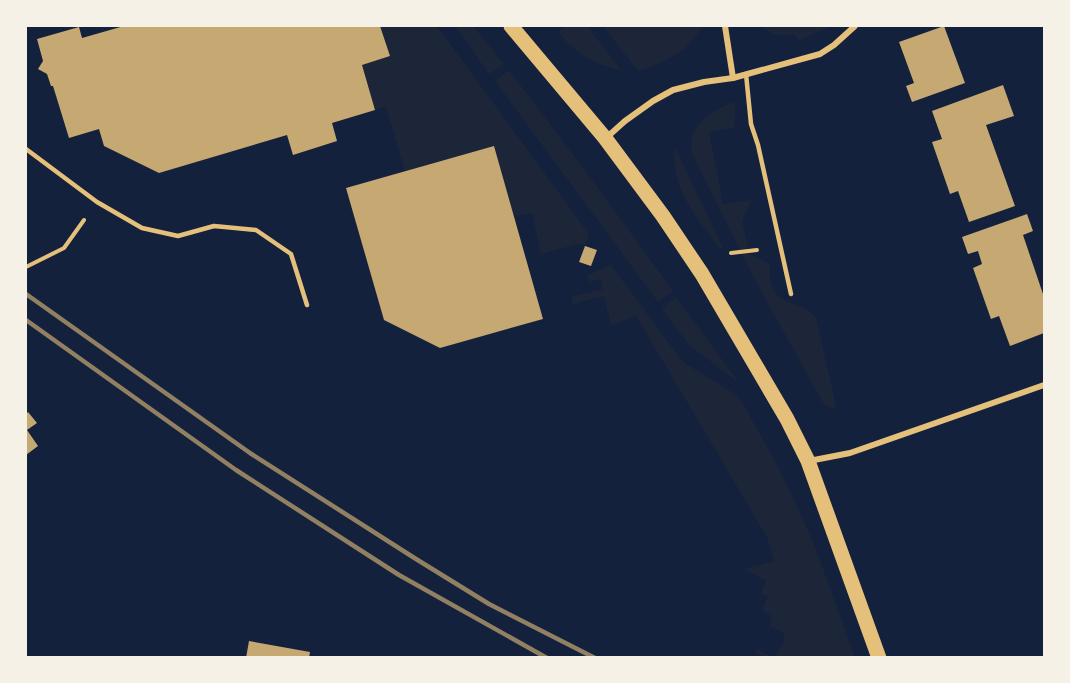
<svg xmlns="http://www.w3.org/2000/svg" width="1070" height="683" font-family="'Titillium Web',sans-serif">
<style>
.green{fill:#1d2539}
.building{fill:#c6a872}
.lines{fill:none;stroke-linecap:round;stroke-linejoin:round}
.path{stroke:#e5c07b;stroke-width:4}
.service{stroke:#e5c07b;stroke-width:4.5}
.minor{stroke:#e5c07b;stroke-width:6}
.primary{stroke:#e5c07b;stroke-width:15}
.rail{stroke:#918062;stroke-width:4.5}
</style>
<rect width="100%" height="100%" fill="#14213d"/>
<!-- green -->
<g class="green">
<polygon points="380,26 437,26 589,234 585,246 578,244 541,254 532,213 514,216 494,146 405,171 386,107 375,110 362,65 390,56"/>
<polygon points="456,26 473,26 504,64 489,74"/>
<path d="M566,26H587L621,70C592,64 577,54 558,32Z"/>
<path d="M603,26H702C690,50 664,64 638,71Z"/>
<path d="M767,26H831L799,41L794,34C781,36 773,36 763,27Z"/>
<polygon points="509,70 592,180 673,291 658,302 495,81"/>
<path d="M735,102V120L733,128L709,132L723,204L752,200L742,221L749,253L770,264C765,310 802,297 816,318L836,406L834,409L827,406L822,401L754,278L692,154C686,126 711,110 735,102Z"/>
<path d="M675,147L722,246L721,250C697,217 670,190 675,147Z"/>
<polygon points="611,265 683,362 735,394 743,404 779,468 814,544 855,657 765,658 755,653 756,649 772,657 776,656 785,639 783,633 769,626 772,619 770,615 762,610 768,597 761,593 766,581 744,569 774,561 767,537 636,316 611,325 604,296 573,304 571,297 603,289 601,279 589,282 587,275"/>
<polygon points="676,297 739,383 689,345 662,309"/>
</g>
<!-- building -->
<g class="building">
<polygon points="124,26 380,26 390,56 362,65 375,110 332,123 337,141 293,155 287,135 159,173 104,146 99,129 69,138 53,86 51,86 47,74 38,69 43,61 37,39 79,27 82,38"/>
<polygon points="944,26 965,83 912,102 906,86 914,83 899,42"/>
<polygon points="1003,85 1014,116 986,125 1015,206 969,222 958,191 950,194 932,142 942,139 932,111"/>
<polygon points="494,146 543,319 440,348 384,320 346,188"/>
<polygon points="1027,214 1033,231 1023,235 1044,297 1044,333 1010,346 999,316 991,319 973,268 982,264 978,251 968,254 962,237"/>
<polygon points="585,246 597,250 591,266 579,262"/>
<polygon points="28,412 37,423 27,430 38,446 26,455 26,414"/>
<polygon points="249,641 310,652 309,658 246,658"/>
</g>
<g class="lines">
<!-- path -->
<g class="path">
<polyline points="731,253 757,250"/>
<polyline points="26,267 64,248 84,220"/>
</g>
<!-- service -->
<g class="service">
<polyline points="746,74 751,124 758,145 791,294"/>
<polyline points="26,149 97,202 142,228 178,236 214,226 256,230 291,254 307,305"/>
</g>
<!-- minor -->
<g class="minor">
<polyline points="725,26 733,78"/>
<polyline points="606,138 625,121 653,101 673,90 704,82 733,78 820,54 834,45 855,26"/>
<polyline points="809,461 850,453 1044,385"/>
</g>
<!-- primary -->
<polyline class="primary" points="511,26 605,138 663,216 702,274 787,419 808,461 879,658"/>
<!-- rail -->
<g class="rail">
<polyline points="26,294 250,453 416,559 489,604 595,658"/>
<polyline points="26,320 236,470 399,575 547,658"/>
</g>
</g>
<!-- border -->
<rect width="1070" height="683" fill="none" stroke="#f6f1e7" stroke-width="54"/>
</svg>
